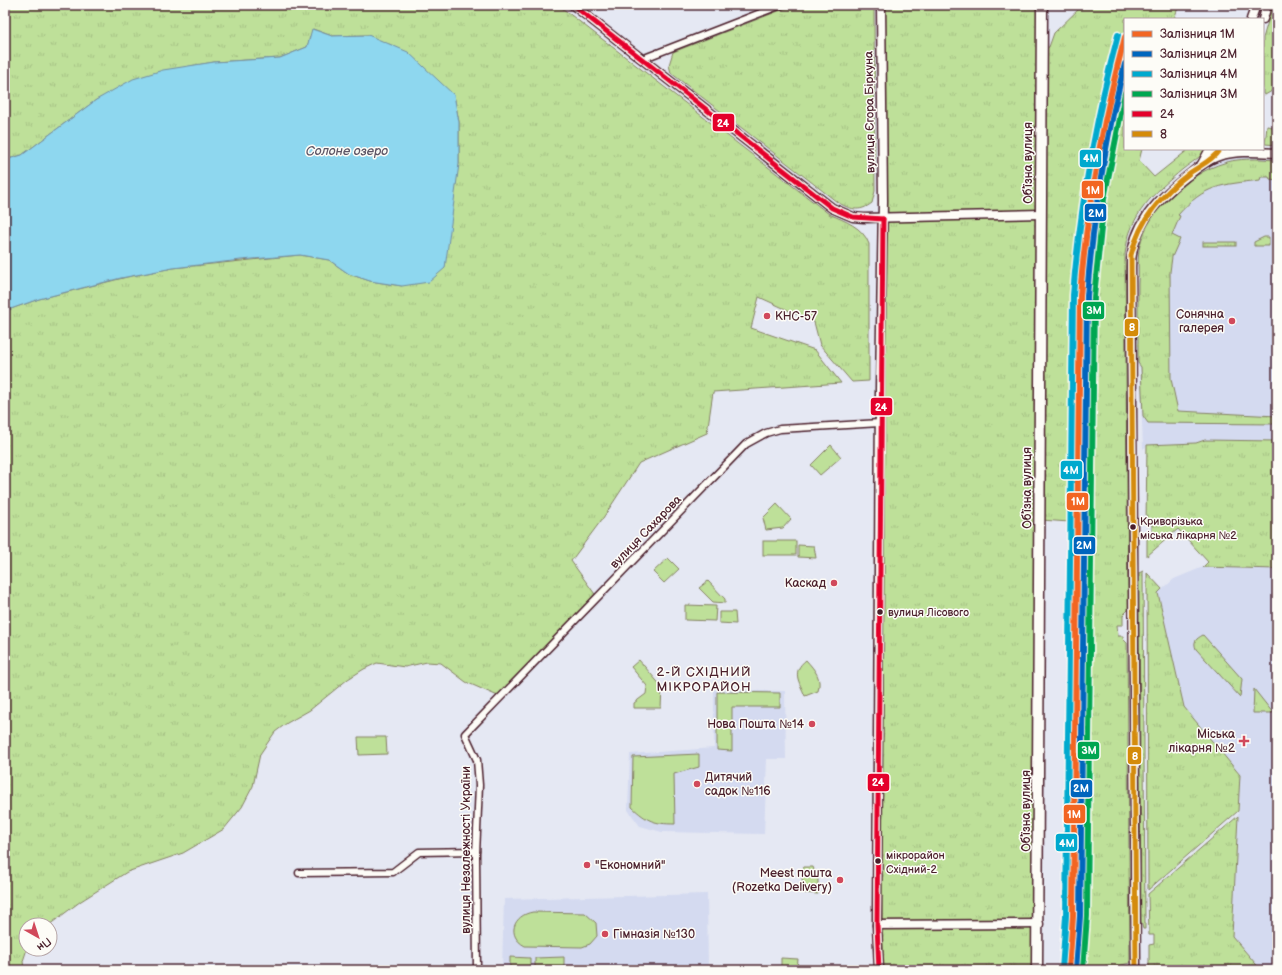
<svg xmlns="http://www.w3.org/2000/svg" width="1282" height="975" font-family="'Balsamiq Sans',sans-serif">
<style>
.built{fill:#d4daf0}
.grass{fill:url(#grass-tufts);stroke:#848062}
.green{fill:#bee099;stroke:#848062}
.water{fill:#8ed7ef;stroke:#738da1}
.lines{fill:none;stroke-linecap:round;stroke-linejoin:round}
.minor-casing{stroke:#4a1f2b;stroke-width:9}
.tertiary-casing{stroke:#4a1f2b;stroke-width:11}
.primary-casing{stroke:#4a1f2b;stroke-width:13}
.minor{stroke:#fdfcf7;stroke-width:6}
.tertiary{stroke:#fdfcf7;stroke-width:8}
.primary{stroke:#fdfcf7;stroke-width:10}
.bus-1-casing{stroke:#fdfcf7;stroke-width:8}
.bus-2-casing{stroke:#fdfcf7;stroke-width:8}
.bus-1{stroke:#e4002b;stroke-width:5}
.bus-2{stroke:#d48b09;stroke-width:5}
.rail-1-casing{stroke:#fdfcf7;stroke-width:9}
.rail-2-casing{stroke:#fdfcf7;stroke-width:9}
.rail-3-casing{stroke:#fdfcf7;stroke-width:9}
.rail-4-casing{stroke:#fdfcf7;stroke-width:9}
.rail-1{stroke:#f26522;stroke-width:6}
.rail-2{stroke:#0065bd;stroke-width:6}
.rail-3{stroke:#00a9ce;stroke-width:6}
.rail-4{stroke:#00a651;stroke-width:6}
.poi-dot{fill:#d1495b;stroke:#fdfcf7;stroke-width:1.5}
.bus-dot{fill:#4a1f2b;stroke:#fdfcf7;stroke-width:1.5}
.labels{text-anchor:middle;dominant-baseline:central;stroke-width:3;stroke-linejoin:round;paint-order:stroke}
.bus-label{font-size:11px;fill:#4a1f2b;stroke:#fdfcf7;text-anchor:start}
.street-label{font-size:12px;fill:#4a1f2b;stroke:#fdfcf7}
.poi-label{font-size:12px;fill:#4a1f2b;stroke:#fdfcf7;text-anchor:end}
.water-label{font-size:13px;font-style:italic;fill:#5e5666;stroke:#fdfcf7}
.neighbourhood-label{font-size:13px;letter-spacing:1px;fill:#4a1f2b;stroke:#fdfcf7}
.line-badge{stroke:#fdfcf7;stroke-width:1.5}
.badge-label{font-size:11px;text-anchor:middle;font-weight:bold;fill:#fff}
</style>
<defs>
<pattern id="grass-tufts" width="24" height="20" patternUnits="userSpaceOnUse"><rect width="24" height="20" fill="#bee099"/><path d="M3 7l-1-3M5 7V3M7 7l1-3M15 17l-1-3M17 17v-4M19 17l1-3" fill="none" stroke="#a5c084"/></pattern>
</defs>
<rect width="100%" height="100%" fill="#e5e8f3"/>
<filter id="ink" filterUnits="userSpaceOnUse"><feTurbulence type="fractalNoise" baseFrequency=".025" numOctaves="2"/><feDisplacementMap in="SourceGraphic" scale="8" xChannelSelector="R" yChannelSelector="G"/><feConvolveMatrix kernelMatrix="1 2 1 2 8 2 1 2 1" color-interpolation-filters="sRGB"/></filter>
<g filter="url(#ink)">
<!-- built -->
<g class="built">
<polygon points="1246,157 1277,158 1277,441 1205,440 1196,443 1148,445 1143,449 1140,368 1137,365 1137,256 1141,237 1155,210 1171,194 1195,175 1222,161"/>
<polygon points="1076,297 1084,522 1079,970 1061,970 1065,933 1070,917"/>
<polygon points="1203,567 1277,569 1277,970 1261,970 1232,936 1240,775 1184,707 1158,593 1174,579"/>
<polygon points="714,690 785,691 786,759 767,759 764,834 662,832 640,826 628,810 630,754 714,748"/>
<polygon points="707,894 708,970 502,970 504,899"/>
</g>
<!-- grass -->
<g class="grass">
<path d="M5,5H558L829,214C845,221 863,227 869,244V381L852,382L820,345L814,322L759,297L751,328L815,350L841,383L713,392L707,433L639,463L603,518L571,561L597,597L500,697L466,682L441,663L427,662L405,667L377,663L364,669L348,679L310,710L287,723L275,732L260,754L253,786L242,807L224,829L183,853L127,872L81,901L49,925H26L27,949L23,961L24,970H5V311L39,299L127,277L173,268L300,255L329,260L349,274L370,281L402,286L459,164V122L454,95L368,35L332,36L313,29L307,47L280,58L214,62L157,72L96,100L22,155L5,160Z"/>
<path d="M794,5H874L875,191L872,203C859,213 850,209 837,202L671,73L669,65L673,52Z"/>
<path d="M881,5H1042L1041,49L1049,47L1054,33L1083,5H1179L1174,19H1125V149H1142L1139,161L1154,177L1189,149H1206C1200,158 1192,162 1183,169C1153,194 1130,213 1125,254L1128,610L1123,615V625H1117L1118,636H1123V639L1127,643L1130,963L1109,968H1079L1084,523L1041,520L1037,970H879Z"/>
<polygon points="1273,5 1277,5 1277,76 1272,91 1265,95 1263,94 1263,38"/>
<polygon points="1267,126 1277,128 1277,145 1265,144"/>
<path d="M1260,159L1277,160V180L1270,179L1269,177H1261L1260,180C1222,185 1205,184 1178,215L1180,216L1172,235L1180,239L1172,257L1170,272L1171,379L1178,411L1277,416V424L1148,423L1143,416L1141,367L1138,363C1138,337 1138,311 1138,284C1139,271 1137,257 1140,245C1148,210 1189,173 1224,163C1235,159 1248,159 1260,159Z"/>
<polygon points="1264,237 1269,237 1269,246 1254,246 1254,242"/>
<rect x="1203" y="242" width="33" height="4"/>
<polygon points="1205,440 1277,441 1277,569 1203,567 1208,562 1178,529 1147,556 1147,534 1152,534 1152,524 1146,524 1147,445 1196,443"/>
<polygon points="1143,571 1145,929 1143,929 1141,921 1139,573"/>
<polygon points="1147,573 1162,589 1158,593 1184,707 1240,775 1238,811 1148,890"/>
<path d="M1203,635L1242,679L1240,697L1196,649C1193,641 1196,639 1203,635Z"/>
<polygon points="1254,689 1273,713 1253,713"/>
<polygon points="1238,816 1232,936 1261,970 1149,970 1149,945 1154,944 1154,935 1149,935 1148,894"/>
</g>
<!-- green -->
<g class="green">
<polygon points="831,445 841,457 820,475 811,465"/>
<polygon points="777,504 791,519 783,528 766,530 763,518"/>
<rect x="763" y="541" width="33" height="14"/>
<polygon points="798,545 814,546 816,558 798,557"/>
<polygon points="668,558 679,569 664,583 653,572"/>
<polygon points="708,581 725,599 725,603 713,602 699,588"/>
<polygon points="685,605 716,606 715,621 685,620"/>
<polygon points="719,612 735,612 736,624 719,623"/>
<polygon points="639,660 662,687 661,708 634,708 634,703 646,694 647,686 631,667"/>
<path d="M806,660C815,670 822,678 818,691L805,696C799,681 791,672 806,660Z"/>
<polygon points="717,692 780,693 780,707 732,707 732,751 717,750"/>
<polygon points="358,737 386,737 387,754 359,755"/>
<path d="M699,754V767L674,774L675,824C654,824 647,821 632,807L633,757Z"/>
<polygon points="804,867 813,867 818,880 818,894 804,893 801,871"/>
<path d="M533,912L585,913L596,923L597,936L590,944L582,947L525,946C506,936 513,915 533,912Z"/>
<polygon points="510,957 530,958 530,970 510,970"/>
<polygon points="564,957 564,970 535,970 535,958"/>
<polygon points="781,958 798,959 797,970 781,970"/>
</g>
<!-- water -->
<polygon class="water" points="312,29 332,36 368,35 408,52 454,95 459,122 459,164 445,268 429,282 402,286 370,281 349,274 329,260 300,255 241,260 173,268 121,278 39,299 5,311 5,160 22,155 96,100 133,79 163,70 214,62 280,58 307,47"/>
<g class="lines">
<defs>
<g id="minor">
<polyline points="642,59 781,5"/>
<polyline points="299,873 393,872 419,852 476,851"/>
<polyline points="477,970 476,854 479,785 477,760 465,734 746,444 766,433 780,429 880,423"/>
</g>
<g id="tertiary">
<polyline points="573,5 832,208 853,217 864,218 1040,214"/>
<polyline points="1251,19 1256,5"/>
<polyline points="1263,19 1267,5"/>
<polyline points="1202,164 1210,149"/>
<polyline points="877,925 1039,924"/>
<polyline points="879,970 877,925 880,389 883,201 881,5"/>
<path d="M1136,970L1131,267C1131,226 1156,201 1186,177C1195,170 1205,161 1216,157C1235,150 1257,152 1277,153"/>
</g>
<polyline id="primary" points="1037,970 1042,5"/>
</defs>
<!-- minor casing -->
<use href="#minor" class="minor-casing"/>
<!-- tertiary casing -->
<use href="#tertiary" class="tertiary-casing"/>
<!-- primary casing -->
<use href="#primary" class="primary-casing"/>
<!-- minor -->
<use href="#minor" class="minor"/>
<!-- tertiary -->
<use href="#tertiary" class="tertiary"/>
<!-- primary -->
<use href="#primary" class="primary"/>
<defs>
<g id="bus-1">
<polyline points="573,5 832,208 853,217 883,219"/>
<polyline points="879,970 877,925 883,219"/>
</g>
<path id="bus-2" d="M1136,970L1131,255C1140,219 1162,194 1191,172C1201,165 1213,160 1220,149"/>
</defs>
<!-- bus-1 casing -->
<use href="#bus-1" class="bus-1-casing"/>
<!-- bus-2 casing -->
<use href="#bus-2" class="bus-2-casing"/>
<!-- bus-1 -->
<use href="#bus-1" class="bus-1"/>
<!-- bus-2 -->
<use href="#bus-2" class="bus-2"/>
<defs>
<path id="rail-1" d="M1069,970L1073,916L1080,296C1087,208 1102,122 1125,37"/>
<path id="rail-2" d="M1076,970L1080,916L1087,296C1093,218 1105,140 1125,64"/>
<path id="rail-3" d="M1062,969L1066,916L1073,295C1080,207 1095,121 1118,35"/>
<polyline id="rail-4" points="1083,970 1087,916 1094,297 1104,199 1125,93"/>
</defs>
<!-- rail-1 casing -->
<use href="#rail-1" class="rail-1-casing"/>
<!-- rail-2 casing -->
<use href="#rail-2" class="rail-2-casing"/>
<!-- rail-3 casing -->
<use href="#rail-3" class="rail-3-casing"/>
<!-- rail-4 casing -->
<use href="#rail-4" class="rail-4-casing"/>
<!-- rail-1 -->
<use href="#rail-1" class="rail-1"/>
<!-- rail-2 -->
<use href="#rail-2" class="rail-2"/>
<!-- rail-3 -->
<use href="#rail-3" class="rail-3"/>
<!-- rail-4 -->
<use href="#rail-4" class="rail-4"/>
</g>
</g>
<!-- markers -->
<g class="poi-dot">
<circle cx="767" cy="316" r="4"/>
<circle cx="1232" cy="321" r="4"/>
<circle cx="834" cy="583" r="4"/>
<circle cx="812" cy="724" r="4"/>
<path d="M1242 735h4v4h4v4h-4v4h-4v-4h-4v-4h4z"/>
<circle cx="697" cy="784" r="4"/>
<circle cx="587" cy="865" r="4"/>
<circle cx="840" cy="880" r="4"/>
<circle cx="605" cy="934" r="4"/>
</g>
<g class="bus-dot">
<circle cx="1133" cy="527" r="3.5"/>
<circle cx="880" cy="612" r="3.5"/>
<circle cx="878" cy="861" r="3.5"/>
</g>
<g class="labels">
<!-- bus labels -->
<g class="bus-label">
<text x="1140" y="521">Криворізька<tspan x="1140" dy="14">міська лікарня №2</tspan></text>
<text x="888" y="612">вулиця Лісового</text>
<text x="886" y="855">мікрорайон<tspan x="886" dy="14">Східний-2</tspan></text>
</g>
<!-- street labels -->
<g class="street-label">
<text transform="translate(870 112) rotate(-91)">вулиця Єгора Біркуна</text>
<text transform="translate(1028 163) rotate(-90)">Обʼїзна вулиця</text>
<text transform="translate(1027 488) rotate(-90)">Обʼїзна вулиця</text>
<text transform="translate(646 532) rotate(-46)">вулиця Сахарова</text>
<text transform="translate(1026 811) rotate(-90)">Обʼїзна вулиця</text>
<text transform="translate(466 850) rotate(-90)">вулиця Незалежності України</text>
</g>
<!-- poi labels -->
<g class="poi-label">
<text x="1224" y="314">Сонячна<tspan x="1224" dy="14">галерея</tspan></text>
<text x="775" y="316" text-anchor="start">КНС-57</text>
<text x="826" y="583">Каскад</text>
<text x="804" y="724">Нова Пошта №14</text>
<text x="1235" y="734">Міська<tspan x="1235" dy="14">лікарня №2</tspan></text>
<text x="705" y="777" text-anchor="start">Дитячий<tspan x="705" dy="14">садок №116</tspan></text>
<text x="595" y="865" text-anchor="start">"Економний"</text>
<text x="832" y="873">Meest пошта<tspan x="832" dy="14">(Rozetka Delivery)</tspan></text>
<text x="613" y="934" text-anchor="start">Гімназія №130</text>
</g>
<!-- water labels -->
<g class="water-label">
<text x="347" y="151">Солоне озеро</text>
</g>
<!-- neighbourhood labels -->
<g class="neighbourhood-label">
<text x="704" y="672">2-Й СХІДНИЙ<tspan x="704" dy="15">МІКРОРАЙОН</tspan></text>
</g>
</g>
<g class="line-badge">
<rect x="712" y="113" width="23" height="19" rx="4" fill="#e4002b"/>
<rect x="1079" y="149" width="23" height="19" rx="4" fill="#00a9ce"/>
<rect x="1081" y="180" width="23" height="19" rx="4" fill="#f26522"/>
<rect x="1084" y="203" width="23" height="19" rx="4" fill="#0065bd"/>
<rect x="1082" y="301" width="23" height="19" rx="4" fill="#00a651"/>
<rect x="1124" y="318" width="15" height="19" rx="4" fill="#d48b09"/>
<rect x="870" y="397" width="23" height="19" rx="4" fill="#e4002b"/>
<rect x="1060" y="460" width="23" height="20" rx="4" fill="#00a9ce"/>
<rect x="1066" y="492" width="23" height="19" rx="4" fill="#f26522"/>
<rect x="1073" y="536" width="23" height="19" rx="4" fill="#0065bd"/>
<rect x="1077" y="741" width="23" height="19" rx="4" fill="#00a651"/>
<rect x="1127" y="746" width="15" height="19" rx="4" fill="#d48b09"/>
<rect x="867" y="773" width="23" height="19" rx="4" fill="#e4002b"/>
<rect x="1070" y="779" width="23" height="19" rx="4" fill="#0065bd"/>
<rect x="1063" y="804" width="23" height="20" rx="4" fill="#f26522"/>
<rect x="1055" y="833" width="23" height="19" rx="4" fill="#00a9ce"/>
</g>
<g class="badge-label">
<text x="723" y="127">24</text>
<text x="1091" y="162">4М</text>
<text x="1093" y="194">1М</text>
<text x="1096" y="217">2М</text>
<text x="1094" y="314">3М</text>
<text x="1132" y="331">8</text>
<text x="881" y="411">24</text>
<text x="1071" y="474">4М</text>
<text x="1078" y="505">1М</text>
<text x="1084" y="549">2М</text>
<text x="1089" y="754">3М</text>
<text x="1135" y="760">8</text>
<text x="878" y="786">24</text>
<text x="1081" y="792">2М</text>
<text x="1074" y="818">1М</text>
<text x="1067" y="847">4М</text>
</g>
<!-- margin -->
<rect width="1282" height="975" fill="none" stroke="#fdfcf7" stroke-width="20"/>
<rect x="10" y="10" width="1262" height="955" fill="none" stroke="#4a1f2b" stroke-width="1.5" filter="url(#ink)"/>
<!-- legend -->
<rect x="1124" y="18" width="140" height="132" fill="#fdfcf7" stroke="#b5a4a5"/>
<rect x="1132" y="31" width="20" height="6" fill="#f26522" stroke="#b5a4a5"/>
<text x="1160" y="38" font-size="12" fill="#4a1f2b">Залізниця 1М</text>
<rect x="1132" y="51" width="20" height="6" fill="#0065bd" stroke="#b5a4a5"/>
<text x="1160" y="58" font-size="12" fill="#4a1f2b">Залізниця 2М</text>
<rect x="1132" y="71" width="20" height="6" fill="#00a9ce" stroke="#b5a4a5"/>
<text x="1160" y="78" font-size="12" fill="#4a1f2b">Залізниця 4М</text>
<rect x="1132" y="91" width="20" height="6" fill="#00a651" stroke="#b5a4a5"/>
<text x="1160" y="98" font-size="12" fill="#4a1f2b">Залізниця 3М</text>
<rect x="1132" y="111" width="20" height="6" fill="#e4002b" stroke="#b5a4a5"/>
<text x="1160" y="118" font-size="12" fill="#4a1f2b">24</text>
<rect x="1132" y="131" width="20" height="6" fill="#d48b09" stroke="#b5a4a5"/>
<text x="1160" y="138" font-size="12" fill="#4a1f2b">8</text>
<!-- north arrow -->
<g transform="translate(38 937) rotate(141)"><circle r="19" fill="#fdfcf7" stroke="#b5a4a5"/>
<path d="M0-3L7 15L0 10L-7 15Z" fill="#d1495b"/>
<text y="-6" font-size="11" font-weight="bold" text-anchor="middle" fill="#4a1f2b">Пн</text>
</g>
</svg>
